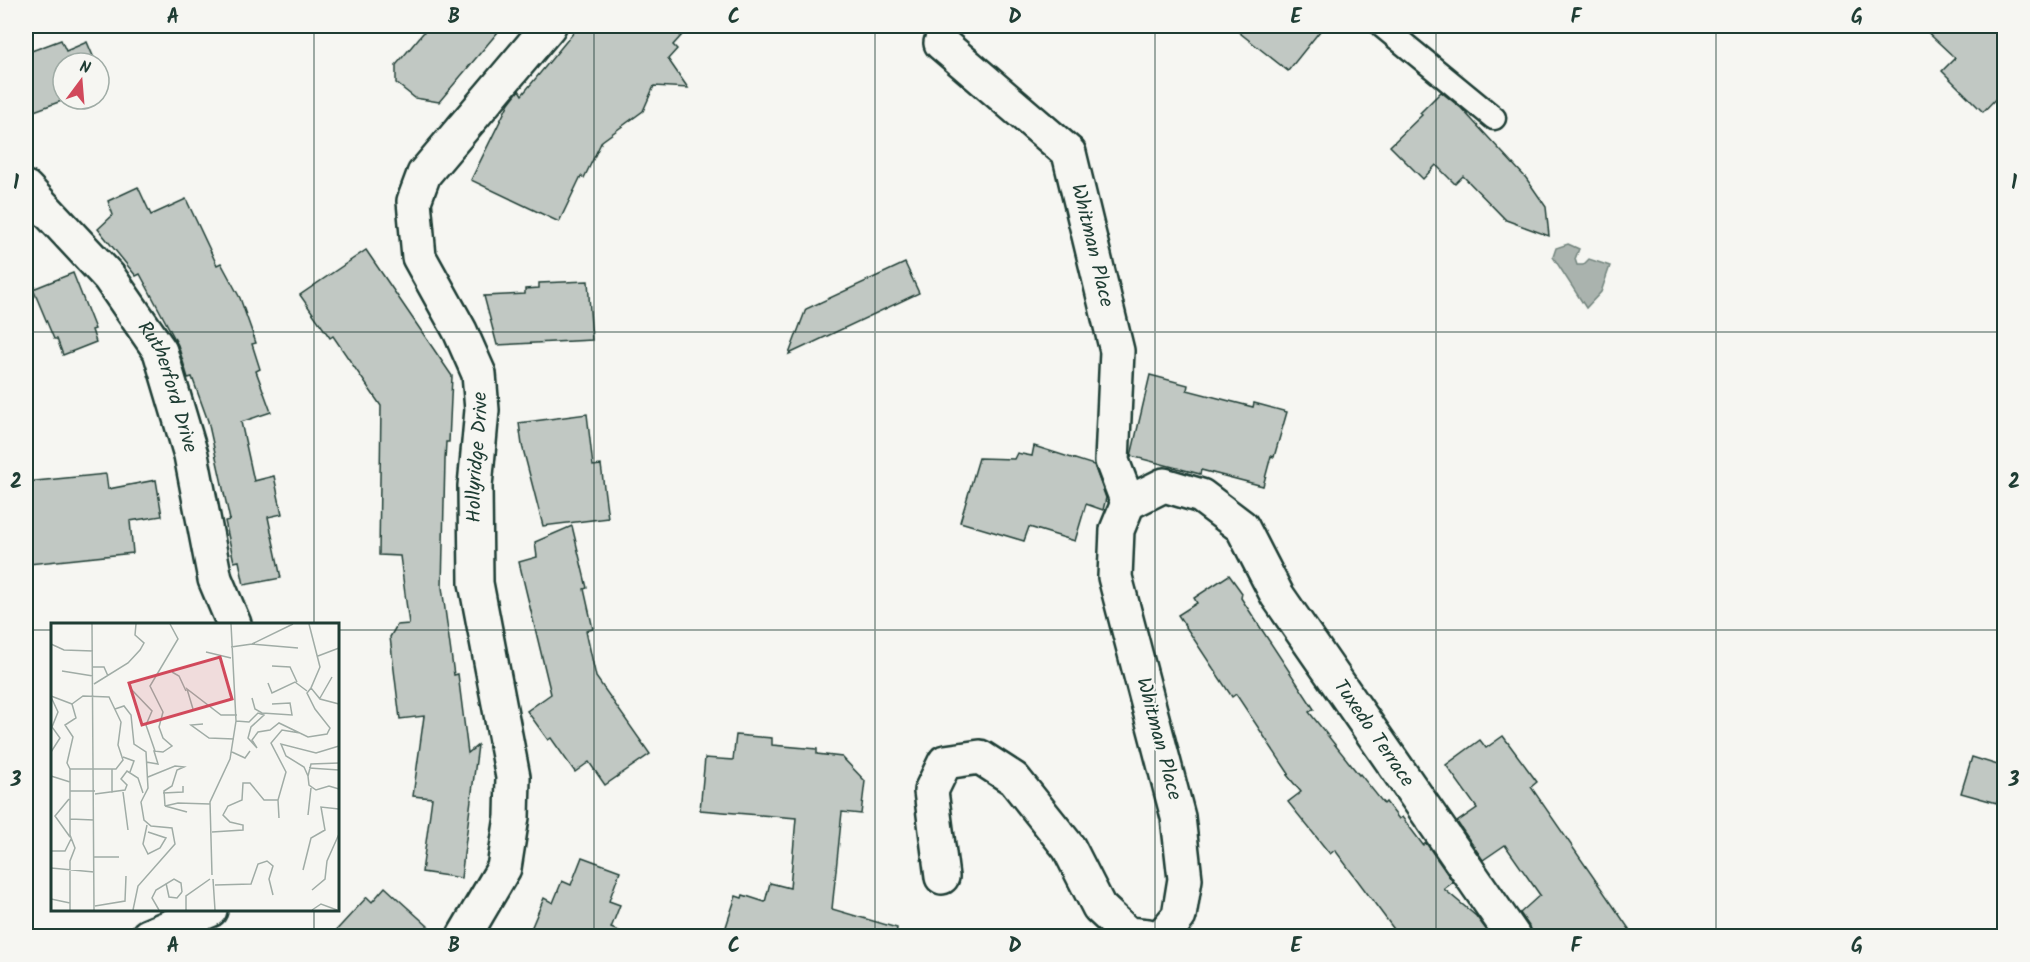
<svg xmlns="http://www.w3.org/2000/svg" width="2030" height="962" font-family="Kalam,sans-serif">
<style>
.water{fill:#aab3ae;stroke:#72847d;stroke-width:1.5}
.building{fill:#c1c8c3;stroke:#1f3d34;stroke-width:1.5}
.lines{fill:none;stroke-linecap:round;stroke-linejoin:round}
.service-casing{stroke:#1f3d34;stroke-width:27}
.minor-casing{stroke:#1f3d34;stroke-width:38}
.service{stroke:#f6f6f2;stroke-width:22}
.minor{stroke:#f6f6f2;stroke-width:33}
.grid{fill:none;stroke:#1f3d34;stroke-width:1.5;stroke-opacity:0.55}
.labels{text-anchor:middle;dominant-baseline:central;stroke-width:4.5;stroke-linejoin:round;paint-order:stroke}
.street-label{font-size:20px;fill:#1f3d34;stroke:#f6f6f2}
.inset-road{fill:none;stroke:#a0aca6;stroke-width:1.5}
.view{fill:#d1495b;fill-opacity:0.15;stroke:#d1495b;stroke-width:3}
.inset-edge{fill:none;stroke:#1f3d34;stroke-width:3}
.neatline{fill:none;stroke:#1f3d34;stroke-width:2}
.grid-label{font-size:20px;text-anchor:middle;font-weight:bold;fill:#1f3d34}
</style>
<rect width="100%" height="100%" fill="#f6f6f2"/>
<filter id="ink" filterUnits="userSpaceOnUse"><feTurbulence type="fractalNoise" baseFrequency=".0167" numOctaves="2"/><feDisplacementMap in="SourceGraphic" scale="12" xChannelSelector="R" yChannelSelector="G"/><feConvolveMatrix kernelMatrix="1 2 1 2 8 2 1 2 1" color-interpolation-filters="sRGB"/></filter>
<g filter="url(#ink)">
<!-- water -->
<polygon class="water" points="1568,244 1579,249 1575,259 1577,265 1583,265 1589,259 1610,266 1601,292 1586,308 1553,257 1556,248"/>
<!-- building -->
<g class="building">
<polygon points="429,26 503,26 439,102 415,98 396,83 396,65"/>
<polygon points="579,26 690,26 673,45 677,49 668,59 688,88 654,86 643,111 602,141 584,178 581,176 559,222 471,180 509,103 519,90 522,95"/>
<polygon points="1231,26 1324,26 1288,71"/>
<polygon points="1921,26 2004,26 2004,90 1983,112 1942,71 1955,58"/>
<polygon points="61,40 66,51 87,42 96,63 63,63 63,99 67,99 26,114 26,53"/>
<polygon points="1441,92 1461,108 1526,178 1546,207 1549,236 1506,220 1463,176 1455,184 1436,165 1423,179 1390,146 1422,115 1420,113"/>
<polygon points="138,187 151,215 186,199 217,265 221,263 240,298 256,343 252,344 260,369 256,371 271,412 241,422 254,481 274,476 282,514 268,517 281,578 244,585 239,561 234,562 225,521 230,520 208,421 192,377 188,378 178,345 140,274 136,276 98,229 113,215 108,201"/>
<polygon points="366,250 452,376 449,442 446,442 445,460 442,587 454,675 458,674 468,753 478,745 461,878 422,872 432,798 413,796 424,716 400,719 390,637 397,625 409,624 400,556 379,555 381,406 333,336 330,338 300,295"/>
<polygon points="905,263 919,293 789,354 806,309"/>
<polygon points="73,273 95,329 92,330 96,342 63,355 57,339 54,339 33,289"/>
<polygon points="588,281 592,340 497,345 484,296 525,294 525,289 539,288 539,283"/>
<polygon points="1150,375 1188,385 1187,390 1253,407 1254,403 1287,412 1274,457 1271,456 1263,486 1201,470 1200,474 1131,456"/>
<polygon points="587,414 593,466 601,465 608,518 543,526 522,445 519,423"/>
<polygon points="1034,446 1094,465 1106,498 1103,510 1086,504 1075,541 1029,527 1024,541 960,522 979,458 1014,459 1017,453 1032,456"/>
<polygon points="106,474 108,489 156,480 162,516 130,521 133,553 29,564 27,545 26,545 26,482"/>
<polygon points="572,526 587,588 584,589 593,629 586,631 596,677 650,754 605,785 589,762 575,772 551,738 548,740 527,711 551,694 519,562 537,557 535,542"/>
<polygon points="1229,575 1242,593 1241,598 1314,709 1309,712 1359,775 1360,774 1384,804 1386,802 1399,819 1402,817 1423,845 1426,843 1453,882 1444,889 1476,916 1491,936 1399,936 1335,850 1330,854 1288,802 1301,792 1287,775 1289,774 1236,694 1232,697 1178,615 1197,603 1194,598"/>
<polygon points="736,735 772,738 772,745 817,749 817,754 842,757 865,781 861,814 842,812 832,909 897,928 896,936 723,936 736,896 742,898 743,895 765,902 770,883 790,888 796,818 700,810 705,758 733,760"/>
<polygon points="1503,736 1537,782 1531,787 1634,936 1531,936 1529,926 1520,913 1540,895 1505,845 1483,860 1457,822 1477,808 1446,765 1480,740 1486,748"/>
<polygon points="1972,757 2004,767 2004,778 1997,803 1961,793"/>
<polygon points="582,857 620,871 609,901 620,905 611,928 631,936 528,936 544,898 553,903 562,881 571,885"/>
<polygon points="385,887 398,899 439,936 331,936 367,897 372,902"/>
</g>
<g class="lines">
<defs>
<polyline id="service" points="1382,26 1494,118"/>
<g id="minor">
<path id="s1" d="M941,43L1069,153L1117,351L1112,461L1128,503"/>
<path id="s2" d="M26,188L109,277L160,351L191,455L215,579L234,624"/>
<polyline points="942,877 931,791 945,762 980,757 1014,779 1069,848 1099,907 1128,934 1148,936"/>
<polyline points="148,936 210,910"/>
<path id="s3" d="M464,936L504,868L512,817L513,777L476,583L475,486L482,410L479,374L460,331L419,257L414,201L424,174L549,26"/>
<path id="s4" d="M1162,936L1179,916L1185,879L1178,817L1115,577L1117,530L1128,503L1164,485L1201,496L1242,527L1277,595L1513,936"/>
</g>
</defs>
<!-- service casing -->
<use href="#service" class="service-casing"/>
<!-- minor casing -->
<use href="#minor" class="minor-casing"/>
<!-- service -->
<use href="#service" class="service"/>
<!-- minor -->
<use href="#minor" class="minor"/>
</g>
</g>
<!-- grid -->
<path class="grid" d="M314,26V624M594,26V936M875,26V936M1155,26V936M1436,26V936M1716,26V936M26,332H2004M26,630H52M338,630H2004M314,910V936"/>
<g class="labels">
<!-- street labels -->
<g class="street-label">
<text stroke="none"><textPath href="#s1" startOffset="264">Whitman Place</textPath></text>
<text stroke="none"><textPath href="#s2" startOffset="248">Rutherford Drive</textPath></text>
<text stroke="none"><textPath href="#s3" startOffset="494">Hollyridge Drive</textPath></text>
<text stroke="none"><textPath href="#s4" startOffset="826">Tuxedo Terrace</textPath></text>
<text transform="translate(1158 739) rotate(75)">Whitman Place</text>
</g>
</g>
<!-- overview -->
<g transform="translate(51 623)">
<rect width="288" height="288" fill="#f6f6f2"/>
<path class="inset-road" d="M41,1L43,287M258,1L269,44L260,65L269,76L288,81M0,21L13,27L42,28M201,21L247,25M180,24L201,21L242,1M155,29L180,35M267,33L288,25M221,43L239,44L246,59M42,44H53L57,53M11,48L42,53M121,49L128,53L135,68M217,60L221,70L244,59L256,68M43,61L77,40L89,27L93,20L84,12L85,1M79,65L101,88L95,102L104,128M0,73L21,81M0,74L7,89L1,104L9,115L0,129M201,75L204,86L211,90L241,92L239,80L221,81M269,75L281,54M64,86L73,83L80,92L83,121L95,129L97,165L90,179L93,197L100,203L121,205L124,221L87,263L82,287M142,86L136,66L170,92H186M185,98L198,99L207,90L213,92L200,104L197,115L206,125L201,117L207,109L219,107L228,100L257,114L276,111L279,105L264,86L256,70L260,65M152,101L140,102L158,115L183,116M181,129L194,135L199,128M72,134L83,138L79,149M95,139L107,141L103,128L112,129L121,123L112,115L108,104L112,89L99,63L127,16L119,1M288,140L260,141L257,153L258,162L265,167L278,163L288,166M258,145L288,147M19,146H65L72,137L67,122L70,99L58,74L32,73L21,81M0,153L19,159M257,153L253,144L235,133L230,121L265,130L288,123M97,154L124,143L133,144L126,147L121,163L113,168L114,183M19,168H44M72,169L77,207M61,170V146M112,170L132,169V163M44,171L74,167L76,162L70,156L76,148L87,155L92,170M18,176L4,193L19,214M114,183L127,180L159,181M114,183L136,189M257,192L260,165M228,195L227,177L235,149L220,120L231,107L249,110M19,196L43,197M96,202L92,221L97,231L109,225L115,215L97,209M161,209L192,207V202L179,199L172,192L177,183L191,177L192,160H199L213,177H227M0,228H14L20,216M43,234H68M0,245L43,249M252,247L260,215L274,207L270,184L288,186M161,252L159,179L179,136L185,98L180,1M162,256L164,287M115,260L118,274L126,275L131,269M164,262L200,261L207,241L216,238L222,243L218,256L222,272M261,267L274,256L276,238L288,211M0,276L19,280M44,283L74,278L75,253M19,287V238L24,225L19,212V146L16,140L22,114L14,102L25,95L21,81M108,287L101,275L105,267L123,256L130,260L131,269M135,287V273L159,256M261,287L270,281L286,287"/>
<path class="view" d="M169,34L181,76L91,102L78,60Z"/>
<rect width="288" height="288" class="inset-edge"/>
</g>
<!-- margin -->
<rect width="2030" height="962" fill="none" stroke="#f6f6f2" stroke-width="66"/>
<!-- north arrow -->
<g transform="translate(81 81) rotate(16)"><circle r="28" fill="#f6f6f2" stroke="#a0aca6" stroke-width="1.5"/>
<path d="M0-4.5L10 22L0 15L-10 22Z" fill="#d1495b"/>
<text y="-9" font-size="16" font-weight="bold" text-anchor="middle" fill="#1f3d34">N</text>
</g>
<rect x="33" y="33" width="1964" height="896" class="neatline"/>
<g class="grid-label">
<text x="173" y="23">A</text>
<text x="454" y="23">B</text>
<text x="734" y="23">C</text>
<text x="1015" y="23">D</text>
<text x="1296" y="23">E</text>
<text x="1576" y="23">F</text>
<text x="1857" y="23">G</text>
<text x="16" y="189">1</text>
<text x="2014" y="189">1</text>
<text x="16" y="488">2</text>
<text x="2014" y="488">2</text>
<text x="16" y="786">3</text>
<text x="2014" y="786">3</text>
<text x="173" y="952">A</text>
<text x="454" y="952">B</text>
<text x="734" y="952">C</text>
<text x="1015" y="952">D</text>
<text x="1296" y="952">E</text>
<text x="1576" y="952">F</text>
<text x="1857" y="952">G</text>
</g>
</svg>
